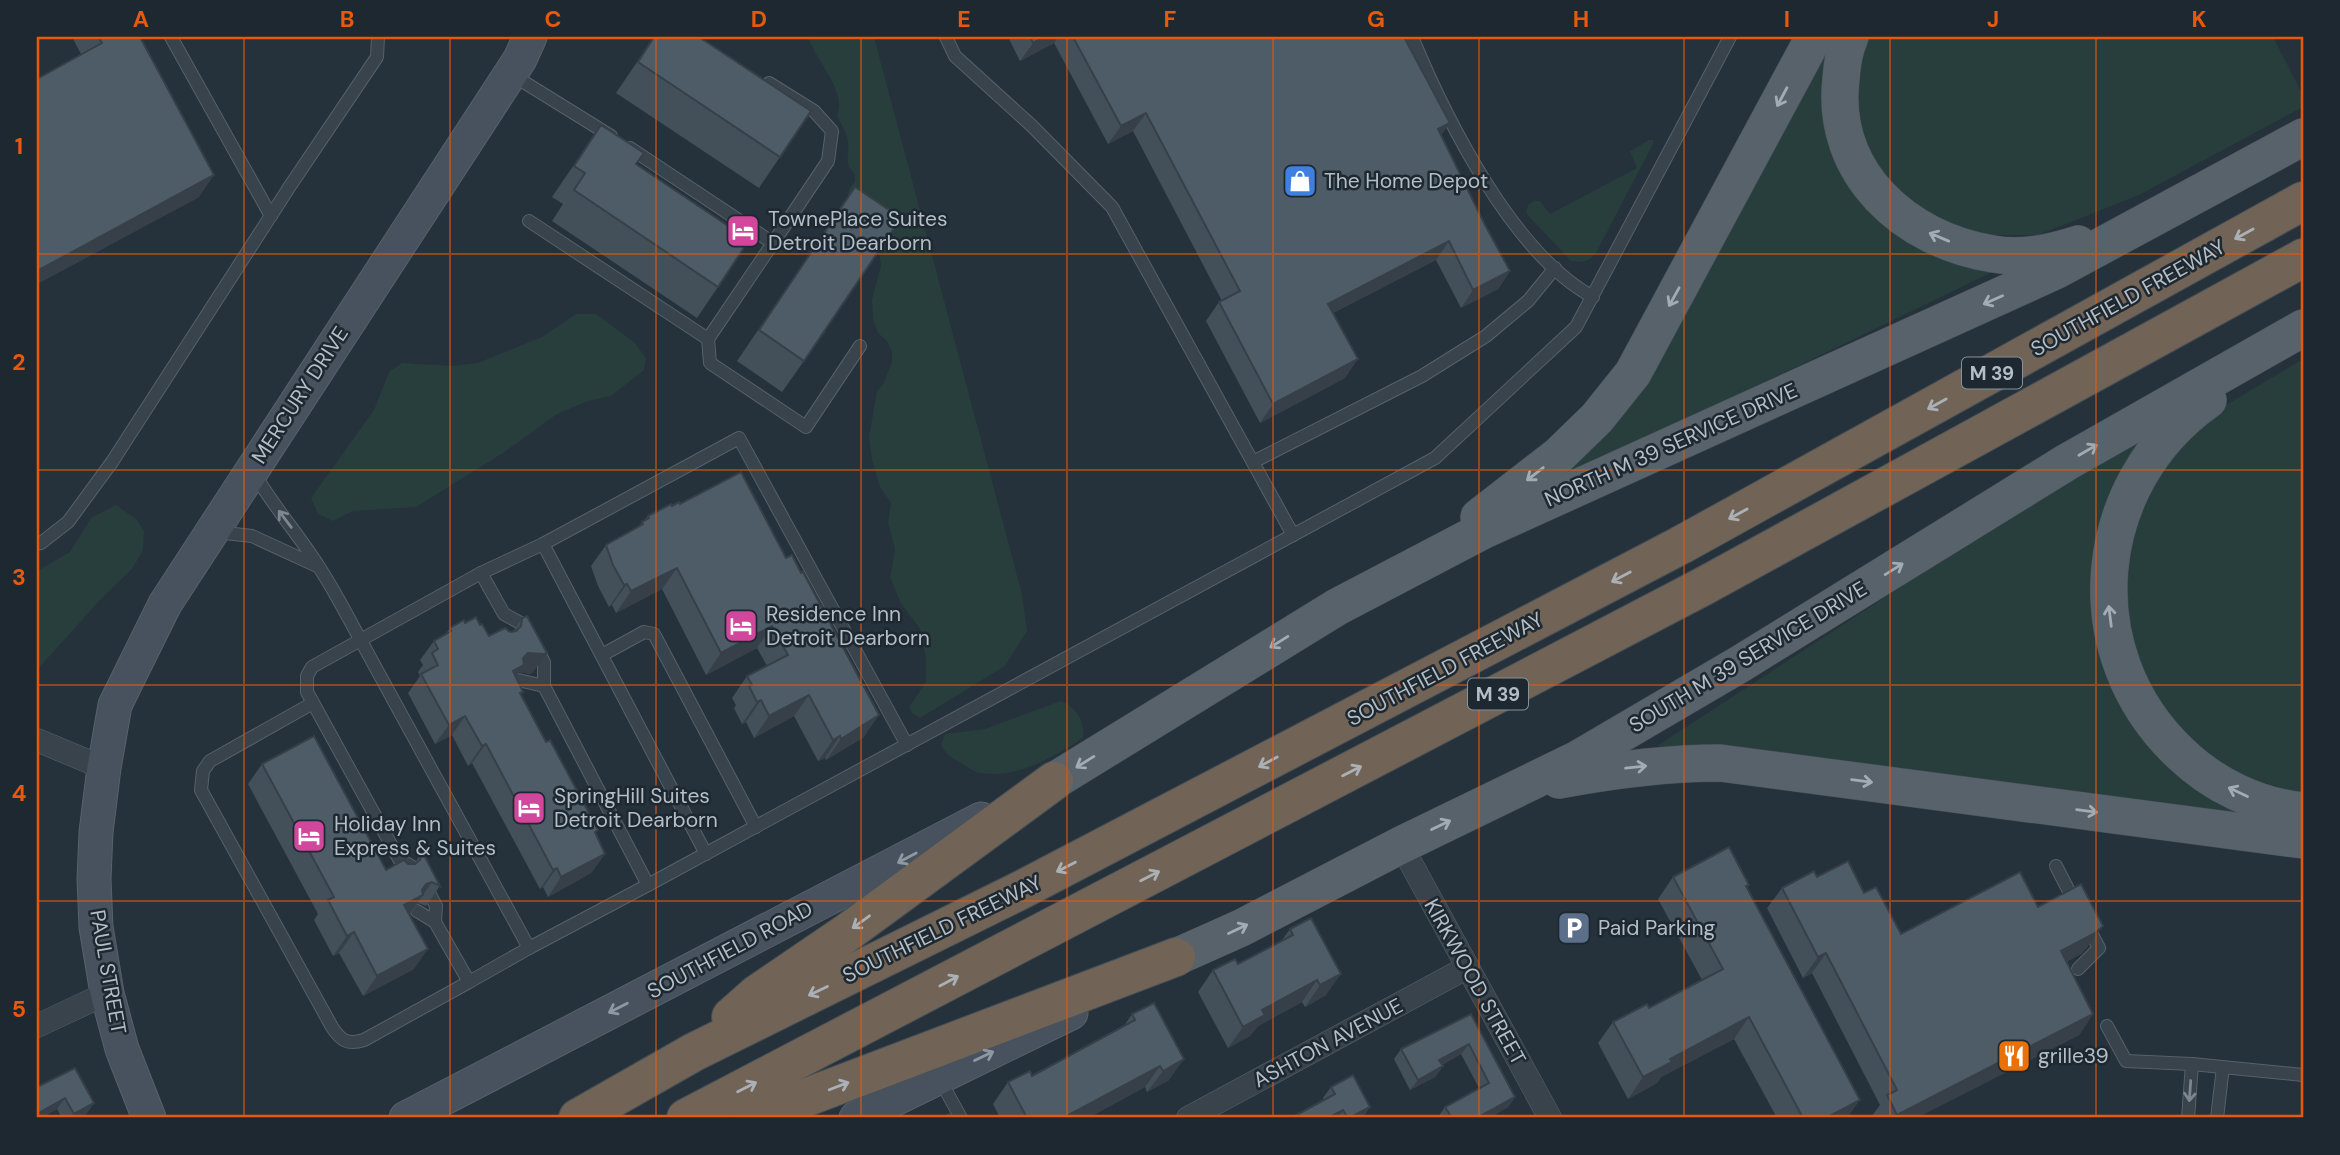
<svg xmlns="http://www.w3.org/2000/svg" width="2340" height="1155" font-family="'DM Sans',sans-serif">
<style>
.green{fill:#283e3d}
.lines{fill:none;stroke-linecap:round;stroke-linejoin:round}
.lane-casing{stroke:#576169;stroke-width:14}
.street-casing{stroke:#576169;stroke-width:24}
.secondary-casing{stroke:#576169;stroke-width:35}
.primary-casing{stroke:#424c54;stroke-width:38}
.highway-casing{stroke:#444e56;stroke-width:40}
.lane{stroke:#38434b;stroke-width:12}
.street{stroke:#38434b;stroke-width:23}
.secondary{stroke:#47525e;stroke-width:33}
.primary{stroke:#57626b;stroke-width:37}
.highway{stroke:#716356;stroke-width:38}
.wall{fill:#434f59}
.shaded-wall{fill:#374048}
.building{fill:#4e5c67;stroke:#374048;stroke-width:2}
.oneway{stroke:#a1acb5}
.oneway2{stroke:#aab0b6}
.oneway3{stroke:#7c878f}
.oneway4{stroke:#8e98a2}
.grid{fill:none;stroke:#e8590c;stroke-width:2;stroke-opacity:0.55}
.labels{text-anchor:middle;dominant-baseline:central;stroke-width:5;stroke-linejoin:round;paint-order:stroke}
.shield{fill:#1e2830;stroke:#87919a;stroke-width:2}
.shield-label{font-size:19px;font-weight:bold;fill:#b4bec7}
.poi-label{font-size:21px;fill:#b4bec7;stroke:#1e2830;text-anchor:start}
.street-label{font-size:21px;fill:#b4bec7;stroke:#1e2830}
.neatline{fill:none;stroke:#e8590c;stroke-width:2.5}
.grid-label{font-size:23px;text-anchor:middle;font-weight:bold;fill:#e8590c}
</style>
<rect width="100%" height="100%" fill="#25313b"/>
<!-- green -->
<g class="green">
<path d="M808,37H874L1022,594L1027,631L1005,666L920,718L912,713L909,707L926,682V657L920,629L900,602L890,577L895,550L888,523L891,503L880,487L872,460L869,437L877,391L884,383L892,361V352L887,341L878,333L873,319L872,300L881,265L878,245L848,198L849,189L855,181V174C841,162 852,151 847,137C845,129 840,123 837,115C847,90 816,62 808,37Z"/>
<polygon points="1819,37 1837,37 1843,168 2007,265 1546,488"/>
<polygon points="1865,37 2273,37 2303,95 2303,107 2139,195 2038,235 1984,235 1938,220 1875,175 1852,97"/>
<path d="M1649,140H1653V144L1597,251C1590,262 1583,263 1571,261L1526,213L1528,205L1534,201H1540L1550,214L1637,168L1630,151Z"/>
<polygon points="576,314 596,314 635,343 646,358 644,370 611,396 588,401 557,414 503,453 416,507 353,511 333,521 318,514 311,498 374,410 389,372 402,363 452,366 478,363 542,337"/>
<polygon points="2303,359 2303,794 2241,776 2190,742 2157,705 2135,660 2123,610 2125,562 2152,478 2216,411"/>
<polygon points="2142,436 2146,441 2139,449 2116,685 2303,828 1842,765 1657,746 1956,551"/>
<polygon points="116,505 136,519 144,531 143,550 132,569 100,600 37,670 37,571 70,552 91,518"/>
<path d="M1061,701C1077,708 1085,721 1083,738C1054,757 1016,779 981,773C974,772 967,767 961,763C952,758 946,755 941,745L945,734L985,729Z"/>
</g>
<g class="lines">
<defs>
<g id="lane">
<polyline points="171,37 271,216"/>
<polyline points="946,37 955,56 1032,126 1112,207 1293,535"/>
<path d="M1412,37C1446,119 1513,254 1593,297"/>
<polyline points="511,74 611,136"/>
<polyline points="630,148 773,243 828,161 832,131 814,111 769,83"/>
<polyline points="529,221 708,339 773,243"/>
<polyline points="708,339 710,363 806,427 860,346"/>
<polyline points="1253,462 1422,376 1486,336 1528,301 1555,268"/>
<path d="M254,473C273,506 299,535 319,567C334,590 347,615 360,639L529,948L648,885L544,686V662L524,625L504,614L481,573L312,667L307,676V692L399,859L416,869"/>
<polyline points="216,532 252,536 317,566"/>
<polyline points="37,544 41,543 68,522 112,462 290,186 377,57 378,37"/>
<polyline points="481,573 543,544"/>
<polyline points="602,655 644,632 654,634 756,827"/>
<polyline points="518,680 544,686"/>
<path d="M313,703L210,761L203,771L201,790L332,1027C341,1041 348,1045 364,1040L469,982"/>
<polyline points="706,854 543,544 739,438 907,745"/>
<polyline points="2056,866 2075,903"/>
<polyline points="425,885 436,906 435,922 469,982 529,948"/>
<polyline points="648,885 1435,458 1576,327 1730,37"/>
<polyline points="417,911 435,922"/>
<polyline points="2078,969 2099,948 2087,925"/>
<polyline points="2107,1026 2126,1061 2192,1064 2303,1075"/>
<polyline points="939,1078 961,1118"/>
<polyline points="2188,1118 2192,1064"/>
<polyline points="2217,1118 2223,1067"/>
</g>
<g id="street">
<polyline points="37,740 104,768"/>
<polyline points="1401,845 1550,1118"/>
<polyline points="37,1026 107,993"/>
<polyline points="1188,1118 1468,967"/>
</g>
<g id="secondary">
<polyline points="149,1118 122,1049 107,993 96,927 94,879 96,832 104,768 115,705 165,604 520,59 530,37"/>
<polyline points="406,1118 981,819"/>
<polyline points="856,1118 1071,1013"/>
</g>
<g id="primary">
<path d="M1850,37C1844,50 1842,64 1841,79C1830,173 1905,240 1993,254C2022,259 2050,253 2078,244"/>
<path d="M2208,400C2089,484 2074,653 2180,753C2213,785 2257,806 2303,811"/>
<polyline points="1479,517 1559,455 1597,418 1633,373 1814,37"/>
<path d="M1559,780C1613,770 1665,763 1720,763L2303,840"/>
<polyline points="1054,781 1337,607 1482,531 2055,271 2303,137"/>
<polyline points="1176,957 1241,928 1401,845 1578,759 1740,664 2067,462 2303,328"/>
</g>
<g id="highway">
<polyline points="731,1017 757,994 848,932 1054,781"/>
<polyline points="578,1118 694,1052 1021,890 1681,545 2303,201"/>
<polyline points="686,1118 1702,587 2303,258"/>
<polyline points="752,1118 1176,957"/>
</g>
</defs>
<!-- lane casing -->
<use href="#lane" class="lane-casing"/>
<!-- street casing -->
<use href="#street" class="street-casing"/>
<!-- secondary casing -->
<use href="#secondary" class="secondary-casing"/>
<!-- primary casing -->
<use href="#primary" class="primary-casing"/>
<!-- highway casing -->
<use href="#highway" class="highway-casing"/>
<!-- lane -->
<use href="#lane" class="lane"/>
<!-- street -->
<use href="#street" class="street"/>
<!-- secondary -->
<use href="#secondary" class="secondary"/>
<!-- primary -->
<use href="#primary" class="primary"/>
<!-- highway -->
<use href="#highway" class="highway"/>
</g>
<!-- wall -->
<g class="wall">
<polygon points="72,37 140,37 199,197 37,284 37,79 81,54"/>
<polygon points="654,37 699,37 780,157 759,188 616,93"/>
<polygon points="1008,37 1404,37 1441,135 1484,223 1510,271 1498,289 1461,308 1436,260 1333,313 1345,378 1260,423 1206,321 1219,302 1222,301 1133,131 1108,144 1054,43 1020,61"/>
<polygon points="601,125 636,164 718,287 697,318 552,221 563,204 552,197"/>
<polygon points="855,187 804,361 782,392 737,361"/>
<polygon points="671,504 864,737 826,760 825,758 818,761 794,716 754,738 746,722 742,724 734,708 736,705 732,698 747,676 767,666 757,648 706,675 662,589 616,613 612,605 609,607 598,586 591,566 606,545 638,527 648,516"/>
<polygon points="522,618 533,672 530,674 519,672 516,677 523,692 521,695 596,834 605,854 591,873 548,897 543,887 540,889 472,763 468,766 452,735 435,744 408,693 420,676 418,672 423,665 420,660 434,641 445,635 450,628 465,623 480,625 489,636 513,632"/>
<polygon points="262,764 386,870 408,864 414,864 421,854 440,886 426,906 418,903 410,915 414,969 363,996 339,953 333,956 314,920 318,914 248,784"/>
<polygon points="1673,877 1749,885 1747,888 1847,1118 1777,1118 1734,1039 1661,1077 1657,1083 1628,1099 1598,1043 1613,1022 1649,1008 1702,980 1658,899"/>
<polygon points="1817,877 1864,893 1901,934 2038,907 2088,946 2081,954 2066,962 2093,1014 2079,1035 1916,1118 1874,1118 1872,1116 1880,1105 1812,973 1803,978 1767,908 1782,888"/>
<polygon points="1290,929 1326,995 1305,1007 1302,1002 1258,1026 1250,1036 1228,1048 1198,992 1213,970 1238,964 1282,940"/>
<polygon points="1132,1014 1169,1080 1147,1092 1145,1087 1088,1118 1000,1118 993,1104 1008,1082 1032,1076 1124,1026"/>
<polygon points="1471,1014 1515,1097 1508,1107 1489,1118 1439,1118 1438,1117 1445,1107 1479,1088 1461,1054 1442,1065 1443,1066 1435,1077 1410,1090 1394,1059 1401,1049"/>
<polygon points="37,1087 94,1103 86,1114 79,1118 62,1118 57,1109 41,1118 37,1118"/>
<polygon points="1331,1087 1370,1107 1362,1118 1291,1118 1324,1100 1323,1098"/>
</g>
<!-- shaded-wall -->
<g class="shaded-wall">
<polygon points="1044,37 1058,37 1054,43 1020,61 1033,43"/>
<polygon points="1146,113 1133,131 1108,144 1121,126"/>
<polygon points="1450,123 1437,141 1438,129"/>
<polygon points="214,175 199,197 37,284 37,271"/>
<polygon points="1449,241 1436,260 1315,322 1328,304"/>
<polygon points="1510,271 1498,289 1461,308 1473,290"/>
<polygon points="1358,359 1345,378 1260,423 1273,404"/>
<polygon points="677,568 662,589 616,613 631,591"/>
<polygon points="627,584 612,605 609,607 624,585"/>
<polygon points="772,626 757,648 706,675 721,653"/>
<polygon points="528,653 547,653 533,672 530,674 519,672 511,684 499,691"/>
<polygon points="809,695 794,716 754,738 769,716"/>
<polygon points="761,700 746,722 742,724 757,702"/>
<polygon points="879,715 864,737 826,760 841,739"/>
<polygon points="465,716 452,735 435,744 449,725"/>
<polygon points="840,736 825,758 818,761 833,740"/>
<polygon points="486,744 472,763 468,766 482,746"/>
<polygon points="605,854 591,873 548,897 561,877"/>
<polygon points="557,868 543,887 540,889 553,870"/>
<polygon points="432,882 423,895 409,915 404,905 426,884"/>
<polygon points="2103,926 2088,946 2081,954 2047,972 2061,951"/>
<polygon points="354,932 339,953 333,956 347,936"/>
<polygon points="428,949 414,969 363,996 377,976"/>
<polygon points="1826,953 1812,973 1803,978 1818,957"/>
<polygon points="1341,974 1326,995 1305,1007 1320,985"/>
<polygon points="1317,980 1302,1002 1258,1026 1250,1036 1228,1048 1243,1027 1262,1010"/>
<polygon points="2093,1014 2079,1035 1916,1118 1895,1118 1897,1115"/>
<polygon points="1749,1017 1734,1039 1661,1077 1657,1083 1628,1099 1643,1077 1670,1059"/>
<polygon points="1469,1044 1461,1054 1432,1070 1439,1060"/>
<polygon points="1184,1059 1169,1080 1147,1092 1163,1071"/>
<polygon points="1160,1066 1145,1087 1088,1118 1063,1118"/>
<polygon points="1443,1066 1435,1077 1410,1090 1418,1080"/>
<polygon points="1515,1097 1508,1107 1489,1118 1477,1118"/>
<polygon points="65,1098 57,1109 41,1118 37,1118 37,1114"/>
<polygon points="1860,1100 1847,1118 1826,1118"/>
<polygon points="94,1103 86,1114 79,1118 71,1118 74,1114"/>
<polygon points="1370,1107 1361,1118 1349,1118"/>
<polygon points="1343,1110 1338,1118 1328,1118"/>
</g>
<!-- building -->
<g class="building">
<polygon points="98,37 140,37 214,175 37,271 37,79 102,43"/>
<polygon points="654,37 699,37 811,111 780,157 638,62"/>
<polygon points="1030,37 1044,37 1033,43"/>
<polygon points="1073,37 1404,37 1450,123 1438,129 1484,223 1510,271 1473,290 1449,241 1328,304 1358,359 1273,404 1219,302 1240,291 1146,113 1121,126"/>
<polygon points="601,125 644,153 636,164 749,240 718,287 574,190 585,173 574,166"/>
<polygon points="855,187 901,218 804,361 759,330"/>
<polygon points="741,472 786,558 792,555 801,573 803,572 879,715 841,739 840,736 833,740 809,695 769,716 761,700 757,702 749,686 752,685 747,676 788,655 772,626 721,653 677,568 631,591 627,584 624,585 613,565 606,545 643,524 642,522 649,518 648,516 671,504 672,506 679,502 680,504"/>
<polygon points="527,616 547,653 544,654 528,653 523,658 524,665 513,671 523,692 520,693 546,742 550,740 598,830 595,832 605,854 561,877 557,868 553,870 486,744 482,746 465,716 449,725 421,674 438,665 432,653 438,649 434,641 451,631 450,628 464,620 465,623 476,617 480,625 482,624 489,636 505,628 510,632 516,631 521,626 522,618"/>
<polygon points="314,736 386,870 404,860 408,864 415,864 420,860 421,854 424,855 440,886 432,882 426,884 422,890 423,895 404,905 428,949 377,976 354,932 347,936 328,900 334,897 262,764"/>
<polygon points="1729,847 1749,885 1746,886 1860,1100 1826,1118 1803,1118 1749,1017 1670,1059 1672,1062 1643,1077 1613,1022 1647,1004 1649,1008 1723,969 1673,877"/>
<polygon points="1848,861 1864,893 1876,887 1901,934 2020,872 2038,907 2081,884 2103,926 2095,933 2061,951 2093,1014 1897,1115 1887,1095 1897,1090 1826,953 1818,957 1782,888 1814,871 1817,877"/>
<polygon points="1311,918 1341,974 1320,985 1317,980 1262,1010 1265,1015 1243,1027 1213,970 1235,959 1238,964 1293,935 1290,929"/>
<polygon points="1154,1003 1184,1059 1163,1071 1160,1066 1063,1118 1027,1118 1008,1082 1030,1071 1032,1076 1087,1046 1135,1020 1132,1014"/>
<polygon points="1471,1014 1515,1097 1477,1118 1452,1118 1445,1107 1489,1083 1469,1044 1439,1060 1443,1066 1418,1080 1401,1049"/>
<polygon points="75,1068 94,1103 74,1114 65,1098 37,1114 37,1087"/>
<polygon points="1353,1075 1370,1107 1349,1118 1348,1118 1343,1110 1328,1118 1291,1118 1335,1094 1331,1087"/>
<polygon points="949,1114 951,1118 941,1118"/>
</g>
<!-- one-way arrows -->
<defs><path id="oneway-shaft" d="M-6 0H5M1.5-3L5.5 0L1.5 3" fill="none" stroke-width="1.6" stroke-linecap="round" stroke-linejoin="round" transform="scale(1.75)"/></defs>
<g class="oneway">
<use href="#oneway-shaft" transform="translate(1782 97) rotate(118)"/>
<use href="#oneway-shaft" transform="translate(1939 237) rotate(-157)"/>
<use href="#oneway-shaft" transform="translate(1674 297) rotate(119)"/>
<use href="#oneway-shaft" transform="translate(1993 300) rotate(156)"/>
<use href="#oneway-shaft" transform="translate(2088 450) rotate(-30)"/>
<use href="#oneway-shaft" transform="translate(1535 474) rotate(142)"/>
<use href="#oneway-shaft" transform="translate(1894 569) rotate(-32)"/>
<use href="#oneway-shaft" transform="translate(2110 616) rotate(-97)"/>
<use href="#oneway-shaft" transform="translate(1279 642) rotate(148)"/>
<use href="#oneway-shaft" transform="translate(1085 762) rotate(148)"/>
<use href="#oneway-shaft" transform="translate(1636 767) rotate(-6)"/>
<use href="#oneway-shaft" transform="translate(1862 781) rotate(8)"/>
<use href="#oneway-shaft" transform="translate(2238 792) rotate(-155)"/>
<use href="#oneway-shaft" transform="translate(2087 811) rotate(8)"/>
<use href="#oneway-shaft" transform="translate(1441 825) rotate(-26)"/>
<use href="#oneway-shaft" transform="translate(1238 929) rotate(-25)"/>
</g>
<g class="oneway2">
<use href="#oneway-shaft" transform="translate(2244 234) rotate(151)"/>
<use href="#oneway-shaft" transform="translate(1937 404) rotate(151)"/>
<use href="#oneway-shaft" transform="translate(1738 514) rotate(151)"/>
<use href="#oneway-shaft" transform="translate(1621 577) rotate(152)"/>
<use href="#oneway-shaft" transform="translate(1268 762) rotate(152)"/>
<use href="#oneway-shaft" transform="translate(1352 771) rotate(-27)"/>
<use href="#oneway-shaft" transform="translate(1066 867) rotate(153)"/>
<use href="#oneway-shaft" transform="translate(1150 876) rotate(-27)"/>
<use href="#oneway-shaft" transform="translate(861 922) rotate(144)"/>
<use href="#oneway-shaft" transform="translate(949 981) rotate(-28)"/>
<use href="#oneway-shaft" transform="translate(818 991) rotate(154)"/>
<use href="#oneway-shaft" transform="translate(839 1086) rotate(-21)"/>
<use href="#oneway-shaft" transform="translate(747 1087) rotate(-27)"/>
</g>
<g class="oneway3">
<use href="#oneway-shaft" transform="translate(285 519) rotate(-127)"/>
<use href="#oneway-shaft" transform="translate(2190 1091) rotate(94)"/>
</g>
<g class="oneway4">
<use href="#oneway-shaft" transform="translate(907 858) rotate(152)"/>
<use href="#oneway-shaft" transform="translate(618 1008) rotate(153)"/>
<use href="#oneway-shaft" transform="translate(984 1056) rotate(-26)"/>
</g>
<!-- grid -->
<path class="grid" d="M244,37V1118M450,37V1118M656,37V1118M861,37V1118M1067,37V1118M1273,37V1118M1479,37V1118M1684,37V1118M1890,37V1118M2096,37V1118M37,254H2303M37,470H2303M37,685H2303M37,901H2303"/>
<!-- icons -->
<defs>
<symbol id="shop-square" viewBox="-11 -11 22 22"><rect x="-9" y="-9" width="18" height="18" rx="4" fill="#3f7fe0" stroke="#1e2830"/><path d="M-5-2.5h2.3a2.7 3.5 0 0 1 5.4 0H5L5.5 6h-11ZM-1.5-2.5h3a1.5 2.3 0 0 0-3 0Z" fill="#fff"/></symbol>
<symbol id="hotel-square" viewBox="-11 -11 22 22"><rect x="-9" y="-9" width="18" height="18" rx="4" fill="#d1479c" stroke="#1e2830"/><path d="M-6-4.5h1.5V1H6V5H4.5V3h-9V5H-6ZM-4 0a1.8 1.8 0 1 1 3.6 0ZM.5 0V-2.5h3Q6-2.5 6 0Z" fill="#fff"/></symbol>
<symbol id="parking-square" viewBox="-11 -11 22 22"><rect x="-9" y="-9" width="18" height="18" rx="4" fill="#5c6f8a" stroke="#1e2830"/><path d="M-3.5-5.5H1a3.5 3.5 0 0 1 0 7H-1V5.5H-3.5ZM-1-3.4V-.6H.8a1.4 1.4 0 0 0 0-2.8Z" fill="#fff"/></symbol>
<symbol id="restaurant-square" viewBox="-11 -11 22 22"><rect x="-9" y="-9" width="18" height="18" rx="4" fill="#e8710a" stroke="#1e2830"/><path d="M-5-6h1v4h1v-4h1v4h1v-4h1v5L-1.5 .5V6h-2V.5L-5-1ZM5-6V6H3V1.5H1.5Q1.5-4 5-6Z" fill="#fff"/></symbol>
</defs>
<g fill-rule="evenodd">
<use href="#shop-square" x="1281" y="162" width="38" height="38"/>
<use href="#hotel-square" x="724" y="212" width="38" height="38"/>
<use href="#hotel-square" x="722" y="607" width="38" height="38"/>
<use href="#hotel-square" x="510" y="789" width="38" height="38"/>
<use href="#hotel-square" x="290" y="817" width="38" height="38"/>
<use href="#parking-square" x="1555" y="909" width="38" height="38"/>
<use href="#restaurant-square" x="1995" y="1037" width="38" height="38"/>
</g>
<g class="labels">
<!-- shield labels -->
<g class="shield">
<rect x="1962" y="357.5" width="60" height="31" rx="5"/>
<rect x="1468" y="678.5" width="60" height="31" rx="5"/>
</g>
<g class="shield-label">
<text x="1992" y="373">M 39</text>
<text x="1498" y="694">M 39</text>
</g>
<!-- poi labels -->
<g class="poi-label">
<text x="1324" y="181">The Home Depot</text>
<text x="768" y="219">TownePlace Suites<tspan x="768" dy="24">Detroit Dearborn</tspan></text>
<text x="766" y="614">Residence Inn<tspan x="766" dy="24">Detroit Dearborn</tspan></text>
<text x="554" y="796">SpringHill Suites<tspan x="554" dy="24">Detroit Dearborn</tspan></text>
<text x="334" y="824">Holiday Inn<tspan x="334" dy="24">Express &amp; Suites</tspan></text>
<text x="1598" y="928">Paid Parking</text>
<text x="2038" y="1056">grille39</text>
</g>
<!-- street labels -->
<g class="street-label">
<text transform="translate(2128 298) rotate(-29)">SOUTHFIELD FREEWAY</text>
<text transform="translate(300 395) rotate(-57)">MERCURY DRIVE</text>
<text transform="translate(1671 445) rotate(-24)">NORTH M 39 SERVICE DRIVE</text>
<text transform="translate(1748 657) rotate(-31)">SOUTH M 39 SERVICE DRIVE</text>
<text transform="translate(1445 669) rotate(-28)">SOUTHFIELD FREEWAY</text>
<text transform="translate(942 929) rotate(-26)">SOUTHFIELD FREEWAY</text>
<text transform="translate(730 950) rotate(-28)">SOUTHFIELD ROAD</text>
<text transform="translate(108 972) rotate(80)">PAUL STREET</text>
<text transform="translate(1475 982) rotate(61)">KIRKWOOD STREET</text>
<text transform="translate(1328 1043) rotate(-28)">ASHTON AVENUE</text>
</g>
</g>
<!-- border -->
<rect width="2340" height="1155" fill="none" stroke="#1e2830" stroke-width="77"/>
<rect x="38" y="38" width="2264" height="1078" class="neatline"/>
<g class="grid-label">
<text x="141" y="27">A</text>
<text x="347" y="27">B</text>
<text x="553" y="27">C</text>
<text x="759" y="27">D</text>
<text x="964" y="27">E</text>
<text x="1170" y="27">F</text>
<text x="1376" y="27">G</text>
<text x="1581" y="27">H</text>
<text x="1787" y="27">I</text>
<text x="1993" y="27">J</text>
<text x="2199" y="27">K</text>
<text x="19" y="154">1</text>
<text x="19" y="370">2</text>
<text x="19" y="585">3</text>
<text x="19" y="801">4</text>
<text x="19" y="1017">5</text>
</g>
</svg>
